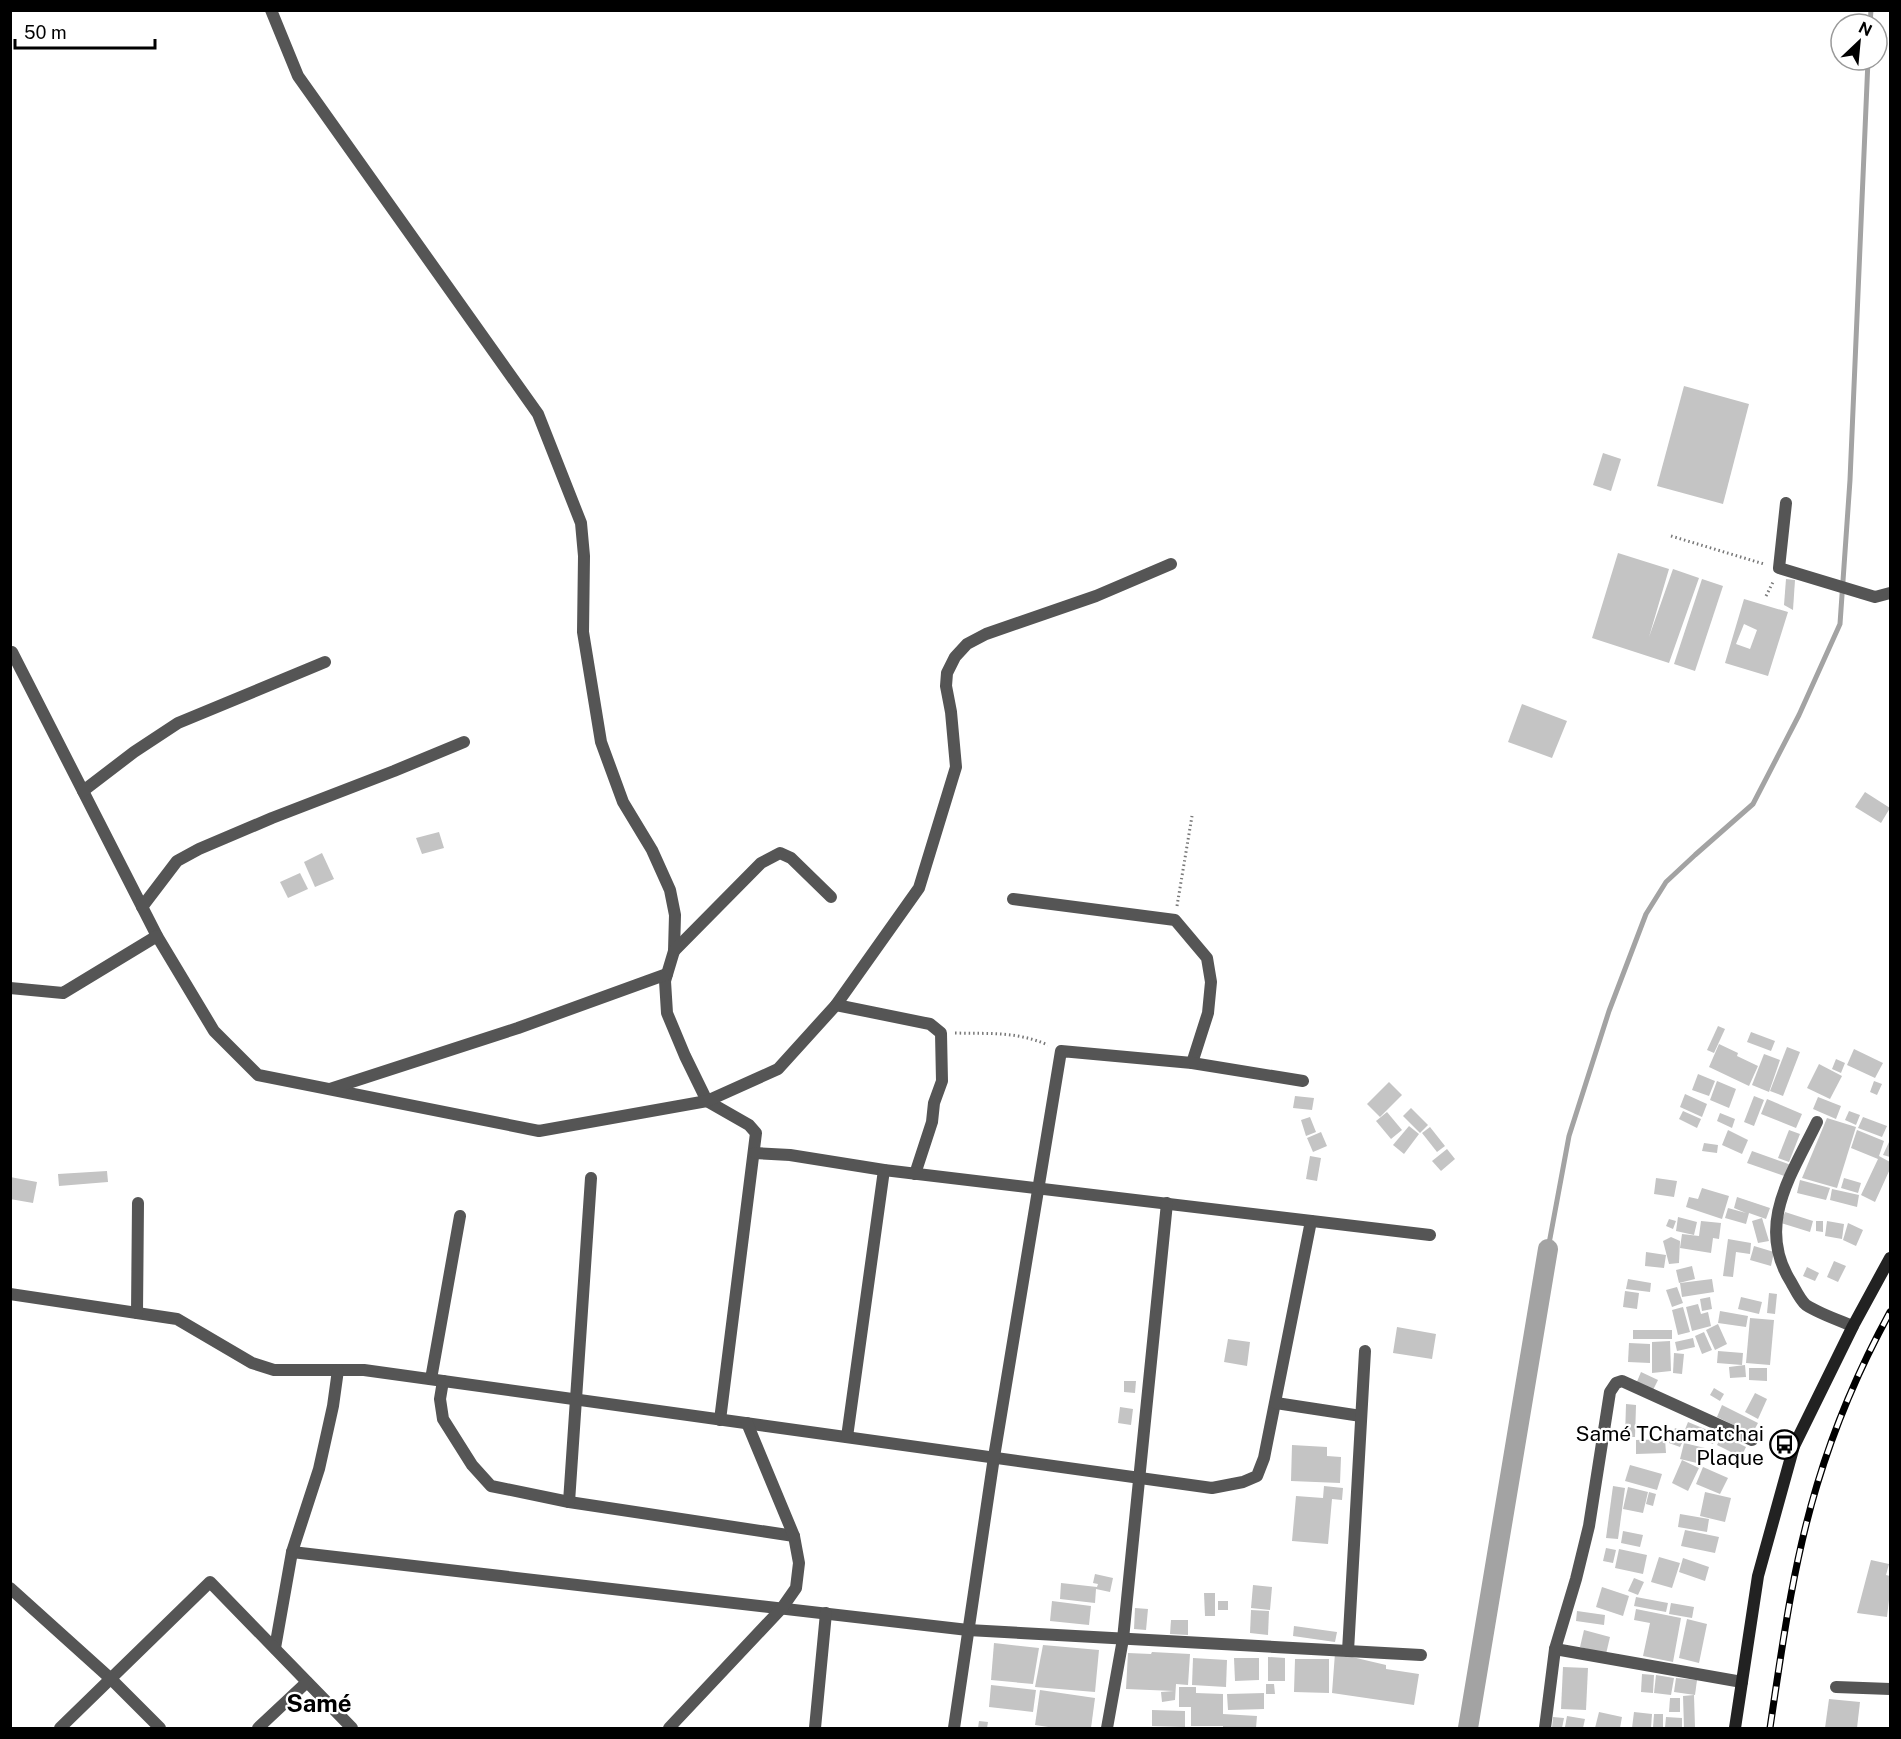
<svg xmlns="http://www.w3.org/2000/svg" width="1901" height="1739" font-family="'Public Sans',sans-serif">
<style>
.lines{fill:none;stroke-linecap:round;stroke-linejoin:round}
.stream{stroke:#a3a3a3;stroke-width:5}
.canal{stroke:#a3a3a3;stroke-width:20}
.building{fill:#c4c4c4;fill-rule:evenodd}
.path{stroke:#777;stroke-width:3;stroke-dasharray:1.5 3;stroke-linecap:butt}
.minor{stroke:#555;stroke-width:12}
.secondary{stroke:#222;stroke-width:12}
.rail-casing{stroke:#000;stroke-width:7}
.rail{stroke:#fff;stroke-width:4.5;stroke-dasharray:14;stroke-linecap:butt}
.labels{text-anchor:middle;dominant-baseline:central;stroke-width:4.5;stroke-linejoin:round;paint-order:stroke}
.poi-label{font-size:21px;fill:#000;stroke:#fff;text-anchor:end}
.quarter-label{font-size:24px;font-weight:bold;fill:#000;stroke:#fff}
</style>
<rect width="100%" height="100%" fill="#fff"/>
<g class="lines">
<!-- stream -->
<g class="stream">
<polyline points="1870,24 1871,10"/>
<polyline points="1548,1249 1569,1136 1609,1011 1646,914 1666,882 1695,855 1753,804 1799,715 1840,624 1850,480 1868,60"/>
</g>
<!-- canal -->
<polyline class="canal" points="1468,1728 1548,1249"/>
</g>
<!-- building -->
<g class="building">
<polygon points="1684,386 1749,404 1723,504 1657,486"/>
<polygon points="1603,453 1621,459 1611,491 1593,485"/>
<polygon points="1618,553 1669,569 1649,637 1673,569 1699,578 1669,663 1592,638"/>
<polygon points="1702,579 1723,586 1695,671 1674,664"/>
<polygon points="1786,579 1795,580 1793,610 1784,605"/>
<path d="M1744,599L1788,612L1768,676L1725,663ZM1744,624L1757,630L1750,649L1736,644Z"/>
<polygon points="1522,704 1567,721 1552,758 1508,742"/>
<polygon points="1865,792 1890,808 1881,823 1855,807"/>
<polygon points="439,832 444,848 422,854 416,838"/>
<polygon points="322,853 334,879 315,887 304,862"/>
<polygon points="300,873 308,889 288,898 280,882"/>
<polygon points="1718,1026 1725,1029 1714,1053 1707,1050"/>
<polygon points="1751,1032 1775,1041 1771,1051 1747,1042"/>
<polygon points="1719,1044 1738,1053 1737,1056 1758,1066 1749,1086 1709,1067"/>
<polygon points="1787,1047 1800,1052 1783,1096 1770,1091"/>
<polygon points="1854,1049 1883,1063 1875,1078 1847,1065"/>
<polygon points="1764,1054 1780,1060 1769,1092 1752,1085"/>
<polygon points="1836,1059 1845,1063 1841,1073 1832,1069"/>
<polygon points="1819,1064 1842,1076 1830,1099 1807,1088"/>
<polygon points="1698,1074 1715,1081 1709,1096 1692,1090"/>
<polygon points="1717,1081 1736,1089 1729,1108 1710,1100"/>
<polygon points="1874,1081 1882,1084 1877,1095 1870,1092"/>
<polygon points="1389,1082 1402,1095 1380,1117 1367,1104"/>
<polygon points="1685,1094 1707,1104 1702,1117 1680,1107"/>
<polygon points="1295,1096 1314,1098 1312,1110 1293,1108"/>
<polygon points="1754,1096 1764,1100 1754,1126 1744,1122"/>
<polygon points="1818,1097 1841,1106 1836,1119 1813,1109"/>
<polygon points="1767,1099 1802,1114 1796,1128 1761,1114"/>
<polygon points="1411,1108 1428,1125 1420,1133 1403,1116"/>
<polygon points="1683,1111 1701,1119 1697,1128 1679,1119"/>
<polygon points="1849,1111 1860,1115 1856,1125 1845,1120"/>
<polygon points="1387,1112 1402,1130 1391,1139 1376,1121"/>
<polygon points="1720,1113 1735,1119 1732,1128 1717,1121"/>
<polygon points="1310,1117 1316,1132 1306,1136 1301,1120"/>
<polygon points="1863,1117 1887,1126 1882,1137 1858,1128"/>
<polygon points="1827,1118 1856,1127 1837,1188 1802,1178"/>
<polygon points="1409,1126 1419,1134 1404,1154 1393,1145"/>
<polygon points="1430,1127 1445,1146 1437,1152 1422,1133"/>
<polygon points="1728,1130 1748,1140 1742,1154 1722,1145"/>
<polygon points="1789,1130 1800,1134 1789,1162 1778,1158"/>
<polygon points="1857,1130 1884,1141 1879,1156 1890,1162 1890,1169 1875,1202 1861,1195 1878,1159 1851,1148"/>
<polygon points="1321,1132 1327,1146 1313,1152 1307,1138"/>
<polygon points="1889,1142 1890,1143 1890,1157 1883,1155"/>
<polygon points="1704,1143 1718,1145 1717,1153 1702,1151"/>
<polygon points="1447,1149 1455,1159 1441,1171 1432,1161"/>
<polygon points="1752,1151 1791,1165 1787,1177 1747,1163"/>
<polygon points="1310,1156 1321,1158 1317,1181 1306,1179"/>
<polygon points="107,1171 108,1182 59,1186 58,1174"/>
<polygon points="10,1177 37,1182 33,1203 10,1199"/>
<polygon points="1656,1178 1677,1181 1674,1197 1654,1194"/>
<polygon points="1844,1178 1861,1183 1858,1193 1841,1188"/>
<polygon points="1800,1180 1830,1188 1826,1200 1797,1193"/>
<polygon points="1702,1188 1729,1196 1722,1219 1686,1207 1689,1197 1698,1199"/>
<polygon points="1832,1189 1859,1195 1857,1207 1830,1200"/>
<polygon points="1737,1197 1770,1208 1766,1219 1749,1213 1746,1224 1725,1218 1728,1208 1746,1213 1734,1208"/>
<polygon points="1785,1212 1813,1221 1810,1232 1781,1223"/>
<polygon points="1678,1217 1697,1222 1694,1235 1676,1231"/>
<polygon points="1762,1218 1769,1241 1758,1243 1752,1221"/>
<polygon points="1669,1219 1676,1221 1673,1229 1666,1226"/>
<polygon points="1701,1221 1721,1223 1719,1239 1713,1238 1711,1253 1680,1248 1682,1234 1699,1236"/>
<polygon points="1816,1221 1823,1221 1823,1232 1816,1231"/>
<polygon points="1827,1221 1844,1224 1842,1239 1825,1236"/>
<polygon points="1848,1223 1863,1230 1856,1246 1843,1240"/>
<polygon points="1671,1237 1680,1241 1679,1263 1669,1264 1663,1241"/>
<polygon points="1728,1239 1751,1243 1750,1254 1736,1252 1733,1277 1723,1276"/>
<polygon points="1754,1246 1774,1252 1771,1266 1750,1260"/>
<polygon points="1646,1252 1666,1255 1664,1268 1645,1266"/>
<polygon points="1834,1261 1846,1266 1838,1282 1827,1277"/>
<polygon points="1692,1266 1695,1279 1679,1283 1676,1270"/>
<polygon points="1807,1267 1819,1273 1815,1281 1803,1276"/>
<polygon points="1628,1279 1651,1283 1650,1292 1626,1289"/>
<polygon points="1712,1279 1714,1292 1682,1297 1680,1283"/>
<polygon points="1677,1287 1683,1303 1672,1307 1666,1290"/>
<polygon points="1625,1291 1639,1293 1637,1309 1623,1307"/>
<polygon points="1769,1293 1777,1294 1775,1314 1767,1313"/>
<polygon points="1710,1297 1712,1309 1702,1311 1700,1299"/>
<polygon points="1741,1297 1762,1302 1759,1314 1738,1309"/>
<polygon points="1698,1304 1701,1314 1708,1312 1711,1326 1692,1331 1686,1307"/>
<polygon points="1683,1307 1690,1332 1678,1335 1672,1310"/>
<polygon points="1720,1311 1748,1316 1746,1327 1718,1323"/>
<polygon points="1750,1318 1774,1320 1770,1365 1746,1363"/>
<polygon points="1718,1324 1727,1344 1715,1350 1706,1330"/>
<polygon points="1397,1327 1436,1334 1432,1359 1393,1353"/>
<rect x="1633" y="1330" width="39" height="9"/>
<polygon points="1704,1332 1712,1350 1702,1354 1695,1336"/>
<polygon points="1693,1338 1695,1347 1677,1351 1675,1342"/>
<polygon points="1228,1339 1250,1342 1247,1366 1224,1362"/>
<polygon points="1670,1341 1671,1371 1652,1373 1652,1342"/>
<polygon points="1629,1343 1650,1344 1650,1363 1628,1362"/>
<polygon points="1718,1351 1743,1353 1742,1365 1717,1363"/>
<polygon points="1674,1353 1684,1354 1682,1374 1673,1373"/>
<polygon points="1745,1365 1746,1377 1730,1378 1729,1367"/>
<polygon points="1749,1368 1767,1368 1767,1381 1749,1380"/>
<polygon points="1641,1372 1658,1380 1652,1392 1636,1384"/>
<polygon points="1124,1381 1136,1381 1135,1393 1124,1392"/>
<polygon points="1714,1388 1724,1394 1720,1401 1710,1395"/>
<polygon points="1755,1393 1767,1399 1758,1419 1745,1412"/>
<polygon points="1626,1404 1636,1405 1635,1437 1625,1437"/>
<polygon points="1722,1405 1758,1423 1752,1434 1717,1417"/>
<polygon points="1120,1407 1133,1409 1131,1425 1118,1423"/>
<polygon points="1688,1422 1717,1434 1713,1444 1687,1433 1680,1447 1669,1443 1675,1428 1684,1432"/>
<polygon points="1722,1435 1746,1447 1741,1457 1717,1445"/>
<polygon points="1665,1439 1666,1453 1636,1454 1636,1440"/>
<polygon points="1684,1443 1705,1448 1701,1464 1680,1459"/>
<polygon points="1292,1445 1327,1447 1327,1456 1341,1457 1340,1483 1291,1481"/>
<polygon points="1682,1460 1699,1468 1688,1491 1672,1483"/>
<polygon points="1630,1465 1662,1474 1657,1490 1625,1481"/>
<polygon points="1703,1467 1728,1478 1720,1494 1696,1484"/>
<polygon points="1324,1486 1343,1488 1342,1500 1332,1499 1328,1544 1292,1541 1296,1496 1323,1498"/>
<polygon points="1613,1486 1625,1488 1618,1539 1606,1538"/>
<polygon points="1628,1487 1648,1492 1643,1513 1623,1509"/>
<polygon points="1649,1492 1656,1494 1653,1506 1646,1504"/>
<polygon points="1705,1492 1731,1498 1725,1522 1700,1516"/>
<polygon points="1680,1514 1709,1519 1707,1532 1678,1527"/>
<polygon points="1685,1530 1719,1537 1715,1553 1681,1546"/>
<polygon points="1623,1531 1643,1535 1640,1547 1621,1543"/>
<polygon points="1606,1548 1616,1550 1613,1563 1603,1561"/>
<polygon points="1619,1549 1647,1555 1643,1574 1615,1568"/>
<polygon points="1659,1557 1680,1563 1672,1588 1651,1582"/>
<polygon points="1683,1558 1709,1567 1705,1581 1679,1572"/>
<polygon points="1871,1560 1889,1564 1886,1575 1890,1576 1890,1591 1887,1617 1857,1613"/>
<polygon points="1095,1574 1113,1578 1110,1592 1096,1589 1095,1603 1060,1599 1061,1583 1097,1587 1098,1584 1093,1583"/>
<polygon points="1634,1578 1644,1582 1638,1595 1628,1591"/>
<polygon points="1253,1585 1272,1587 1270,1610 1251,1608"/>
<polygon points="1602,1587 1629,1596 1623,1616 1596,1607"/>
<polygon points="1204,1593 1215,1593 1215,1616 1205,1616"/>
<polygon points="1636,1597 1668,1603 1666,1612 1634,1606"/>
<polygon points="1052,1601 1091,1606 1089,1625 1050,1621"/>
<rect x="1218" y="1601" width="10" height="9"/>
<polygon points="1671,1603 1694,1607 1692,1618 1669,1614"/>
<polygon points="1135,1608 1148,1609 1146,1630 1134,1629"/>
<polygon points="1636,1609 1681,1618 1673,1662 1643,1656 1650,1623 1634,1620"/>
<polygon points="1251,1610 1269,1611 1268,1635 1250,1633"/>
<polygon points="1577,1611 1605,1615 1604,1625 1576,1621"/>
<polygon points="1687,1619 1707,1624 1699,1663 1679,1658"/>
<polygon points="1171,1620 1188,1620 1188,1635 1170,1634"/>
<polygon points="1294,1626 1337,1632 1335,1642 1293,1636"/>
<polygon points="1584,1630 1610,1637 1606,1654 1580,1647"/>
<polygon points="994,1643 1039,1648 1033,1684 991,1680"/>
<polygon points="1043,1645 1099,1650 1095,1692 1035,1687"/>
<polygon points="1152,1652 1190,1654 1188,1685 1176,1684 1175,1700 1162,1702 1161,1692 1174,1691 1126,1689 1128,1653 1151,1654"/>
<polygon points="1335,1653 1386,1665 1386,1669 1419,1674 1414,1705 1332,1693"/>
<polygon points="1268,1657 1285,1658 1285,1681 1268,1681"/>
<polygon points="1193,1658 1227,1660 1226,1687 1192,1685"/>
<polygon points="1234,1658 1259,1658 1259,1680 1235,1681"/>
<polygon points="1295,1659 1329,1659 1329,1693 1294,1692"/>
<polygon points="1563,1667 1588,1668 1586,1710 1561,1709"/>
<polygon points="1642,1674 1654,1675 1653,1693 1641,1692"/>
<polygon points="1656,1675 1674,1678 1671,1695 1654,1693"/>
<polygon points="1676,1678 1697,1680 1695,1695 1674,1692"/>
<polygon points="1266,1684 1274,1684 1275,1694 1266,1694"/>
<polygon points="991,1685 1036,1690 1033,1712 989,1707"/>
<polygon points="1179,1687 1196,1687 1196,1693 1223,1694 1223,1714 1257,1716 1256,1728 1223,1728 1223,1726 1191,1726 1191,1707 1179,1707"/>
<polygon points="1040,1690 1095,1698 1091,1728 1055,1728 1035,1725"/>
<polygon points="1264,1693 1264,1709 1228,1710 1227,1694"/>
<polygon points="1694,1695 1695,1728 1684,1728 1683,1696"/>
<polygon points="1670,1698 1680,1698 1680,1712 1669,1712"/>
<polygon points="1829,1699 1860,1702 1857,1728 1825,1728"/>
<polygon points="1152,1710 1185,1711 1185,1727 1152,1726"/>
<polygon points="1599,1712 1622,1717 1620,1728 1595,1728"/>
<polygon points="1634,1712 1652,1714 1651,1728 1632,1728"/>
<polygon points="1654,1714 1663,1714 1663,1728 1653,1728"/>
<polygon points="1567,1716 1585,1719 1583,1728 1565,1727"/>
<polygon points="1553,1717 1564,1718 1562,1728 1552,1728"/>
<polygon points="1666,1717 1682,1718 1682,1728 1665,1728"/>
<polygon points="979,1721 988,1722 987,1728 978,1728"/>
</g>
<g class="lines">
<!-- path -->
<g class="path">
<polyline points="1671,536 1764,564"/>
<polyline points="1766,596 1773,582"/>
<polyline points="1177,906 1192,816"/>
<path d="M955,1033C988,1034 1016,1031 1048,1045"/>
</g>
<!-- minor -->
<g class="minor">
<polyline points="271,10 298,76 538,414 581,523 584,556 583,632 601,742 623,802 652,850 670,890 675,915 674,951 665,981 667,1013 685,1056 707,1101 749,1125 756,1133 720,1420"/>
<polyline points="1786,503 1779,568 1875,597 1890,593"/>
<polyline points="12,652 157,936 214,1031 258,1075 539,1131 707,1101 778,1069 836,1005 919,888 956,767 951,712 946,686 947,673 955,657 967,644 986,634 1096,596 1171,564"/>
<polyline points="83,791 134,752 178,723 325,662"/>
<polyline points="1013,899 1175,920 1207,958 1211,982 1208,1013 1192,1063"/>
<polyline points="142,907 177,861 199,849 272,818 394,771 464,742"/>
<polyline points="674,951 761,863 780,853 791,858 831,897"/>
<polyline points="10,988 63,993 157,936"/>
<polyline points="836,1005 930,1024 941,1033 942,1081 934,1103 932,1122 915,1174"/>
<polyline points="330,1089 518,1028 667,974"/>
<path d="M1817,1122C1792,1174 1755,1225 1791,1282C1795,1289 1800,1300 1806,1305C1820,1314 1838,1320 1853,1326"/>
<polyline points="755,1153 790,1155 884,1170 1430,1235"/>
<polyline points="10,1294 177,1319 252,1363 274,1370 364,1370 1212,1488 1243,1482 1257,1476 1264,1458 1311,1221"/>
<polyline points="137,1313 138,1203"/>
<polyline points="431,1379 460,1216"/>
<polyline points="443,1381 440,1399 443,1419 472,1465 491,1486 569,1502 794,1536"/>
<polyline points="1276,1403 1361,1416"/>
<polyline points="847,1437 884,1170"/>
<polyline points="569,1502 591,1178"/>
<polyline points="292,1552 968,1630 1421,1655"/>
<polyline points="10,1588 111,1679 160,1728"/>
<polyline points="275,1648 292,1552 319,1469 333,1406 338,1370"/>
<polyline points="1555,1649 1742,1682"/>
<polyline points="1348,1651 1365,1351"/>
<polyline points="1836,1687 1890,1689"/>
<polyline points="60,1728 210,1582 352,1728"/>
<polyline points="258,1728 307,1682"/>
<polyline points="669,1728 782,1608 796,1588 799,1563 794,1536 747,1423"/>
<polyline points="815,1728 826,1613"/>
<polyline points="954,1728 994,1457 1061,1051 1192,1063 1303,1081"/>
<polyline points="1107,1728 1123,1639 1167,1203"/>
<polyline points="1545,1728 1555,1649 1576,1579 1589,1526 1610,1392 1616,1383 1622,1381 1752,1440"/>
</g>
<!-- secondary -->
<polyline class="secondary" points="1735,1728 1758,1576 1794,1446 1853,1326 1890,1258"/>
<defs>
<path id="rail" d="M1770,1728C1782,1647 1793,1564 1817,1485C1835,1425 1860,1367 1890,1312"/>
</defs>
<!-- rail casing -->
<use href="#rail" class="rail-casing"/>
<!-- rail -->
<use href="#rail" class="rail"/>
</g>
<!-- icons -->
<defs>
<symbol id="bus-ring" viewBox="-11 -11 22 22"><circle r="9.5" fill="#fff" stroke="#000" stroke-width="1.5"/><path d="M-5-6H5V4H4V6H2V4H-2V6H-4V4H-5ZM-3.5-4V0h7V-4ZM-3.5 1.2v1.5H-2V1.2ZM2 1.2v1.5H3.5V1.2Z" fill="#000"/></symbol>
</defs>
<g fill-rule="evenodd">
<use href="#bus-ring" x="1768" y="1428" width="33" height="33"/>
</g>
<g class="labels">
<!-- poi labels -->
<g class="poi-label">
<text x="1764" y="1433">Samé TChamatchai<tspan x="1764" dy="24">Plaque</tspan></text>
</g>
<!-- quarter labels -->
<g class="quarter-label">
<text x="319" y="1703">Samé</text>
</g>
</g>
<!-- border -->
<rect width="1901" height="1739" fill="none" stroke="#000000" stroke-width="24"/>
<!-- north arrow -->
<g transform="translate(1859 42) rotate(26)"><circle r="28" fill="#ffffff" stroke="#999999" stroke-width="1.5"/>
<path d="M0-4.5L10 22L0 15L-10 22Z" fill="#000000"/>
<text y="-9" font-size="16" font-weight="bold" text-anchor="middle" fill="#000000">N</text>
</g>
<!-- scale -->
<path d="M15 39v9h140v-9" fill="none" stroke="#000000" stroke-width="3"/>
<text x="24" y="39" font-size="18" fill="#000000" stroke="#ffffff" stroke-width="4.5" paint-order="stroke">50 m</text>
</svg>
